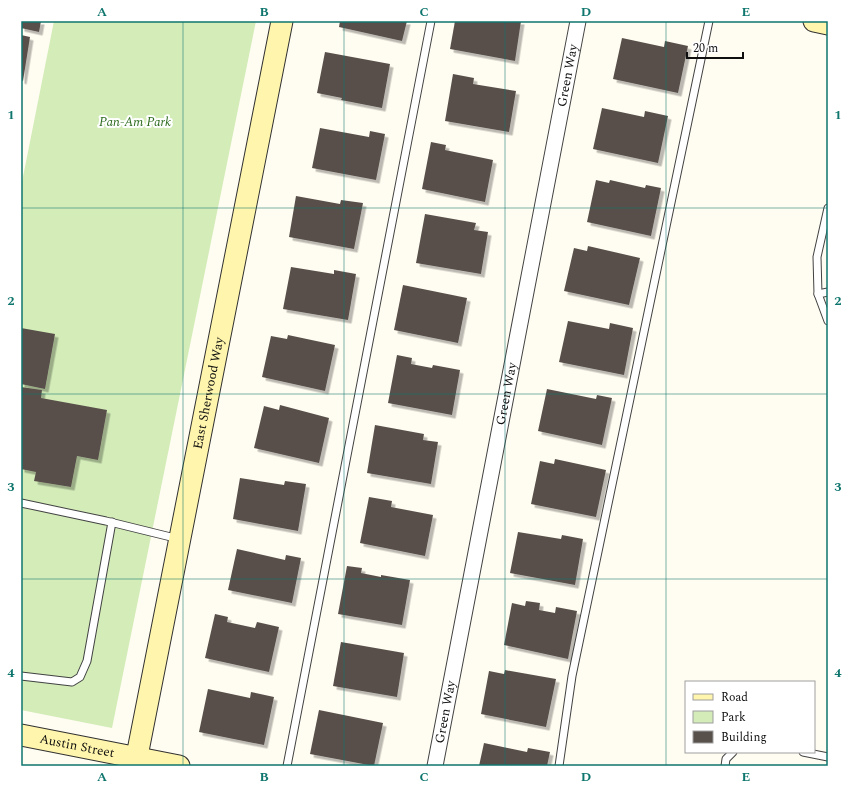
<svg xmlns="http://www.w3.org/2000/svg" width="849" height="787" font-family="Spectral,serif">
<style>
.green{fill:#d3ecb8}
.building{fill:#58504b;filter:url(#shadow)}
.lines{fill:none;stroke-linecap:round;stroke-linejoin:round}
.lane-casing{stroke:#424242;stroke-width:9}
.street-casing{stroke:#424242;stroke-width:17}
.secondary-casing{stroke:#313131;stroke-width:23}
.lane{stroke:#fff;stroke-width:7}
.street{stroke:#fff;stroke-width:15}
.secondary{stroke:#fff5ac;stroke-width:21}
.grid{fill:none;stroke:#0f766e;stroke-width:1;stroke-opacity:0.55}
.labels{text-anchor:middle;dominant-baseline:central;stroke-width:4;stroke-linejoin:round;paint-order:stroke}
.street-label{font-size:13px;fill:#0f0f0f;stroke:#fff}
.park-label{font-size:13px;font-style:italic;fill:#2c6a1c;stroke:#fff}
.neatline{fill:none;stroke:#0f766e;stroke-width:1.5}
.grid-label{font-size:13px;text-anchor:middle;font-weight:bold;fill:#0f766e}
</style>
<defs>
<filter id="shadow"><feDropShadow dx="3.5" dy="3.5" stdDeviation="0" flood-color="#0004"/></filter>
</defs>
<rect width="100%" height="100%" fill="#fffcf1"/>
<!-- green -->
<polygon class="green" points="54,21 256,21 112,728 21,710 21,187"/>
<!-- building -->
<g class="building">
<polygon points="21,21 41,21 39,32 21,28"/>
<polygon points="340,21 407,21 402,41 339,27"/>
<polygon points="455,21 521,21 515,61 450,49"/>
<polygon points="21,35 30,37 23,81 21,80"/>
<polygon points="622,38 664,47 665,41 688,46 678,93 613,79"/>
<polygon points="325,52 390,64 382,108 341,100 342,98 317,93"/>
<polygon points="453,74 474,78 473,84 516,91 509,132 445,121"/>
<polygon points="602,108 644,117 645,111 668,116 658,163 593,149"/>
<polygon points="320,128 369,137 370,131 385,134 376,180 312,168"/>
<polygon points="431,142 446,145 445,150 493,160 485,202 422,189"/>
<polygon points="596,180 609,183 610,180 645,188 646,185 661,188 651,236 587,222"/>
<polygon points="296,196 340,204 341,200 363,203 354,249 289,237"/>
<polygon points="425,214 476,223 474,230 488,232 481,274 416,263"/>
<polygon points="588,246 640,258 629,305 564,291 574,248 587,251"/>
<polygon points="291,267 334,274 334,270 356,274 348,320 283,309"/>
<polygon points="403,285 467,298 458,343 394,330"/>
<polygon points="568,321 609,329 610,323 633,328 624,375 559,362"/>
<polygon points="21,328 55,334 45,389 21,384"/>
<polygon points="288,335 335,345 325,391 262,377 271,336 287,339"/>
<polygon points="397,355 412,358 411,364 432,368 433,365 460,370 452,415 388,403"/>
<polygon points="21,387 42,390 41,398 107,410 98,460 77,456 71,487 34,481 36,472 21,469"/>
<polygon points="547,389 596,399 597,395 612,398 602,445 538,431"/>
<polygon points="280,405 329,418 319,463 254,448 264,406 279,410"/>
<polygon points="375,425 424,434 423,440 438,442 431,484 367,473"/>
<polygon points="555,459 606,470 596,517 531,504 540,461 554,464"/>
<polygon points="240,478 284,485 285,481 306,484 298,531 233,519"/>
<polygon points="369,497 392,501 391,507 433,515 425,556 360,543"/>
<polygon points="518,532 561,539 562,535 583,539 575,585 510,573"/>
<polygon points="237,549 285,560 286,555 301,558 292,603 228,590"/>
<polygon points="347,566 362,568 361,573 381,577 381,575 410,580 402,625 338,614"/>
<polygon points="526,601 540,603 539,610 555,613 556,607 577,611 568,659 504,645 512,603 525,606"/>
<polygon points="215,614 228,617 227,622 255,628 257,622 279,627 269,672 205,658"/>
<polygon points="341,642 404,653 397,697 333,686"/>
<polygon points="505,670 556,679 546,727 481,714 489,671 504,674"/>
<polygon points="208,689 250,698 251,692 274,697 264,745 199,732"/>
<polygon points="319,710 383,723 374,766 310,754"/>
<polygon points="484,743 527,752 528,748 550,752 547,766 479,766"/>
</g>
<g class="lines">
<defs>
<g id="lane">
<polyline points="828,208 817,257 818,294 828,321"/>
<polyline points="818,294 828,292"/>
<polyline points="21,503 106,521 179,539"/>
<polyline points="21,676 72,682 80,677 87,661 112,522"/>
<polyline points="803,752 828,757"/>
<polyline points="287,766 431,21"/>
<polyline points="559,766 572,676 709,21"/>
<polyline points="725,766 726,759 733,752"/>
</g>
<g id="street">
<path id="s1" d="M435,766L578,21"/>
</g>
<g id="secondary">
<polyline points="814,21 828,24"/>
<path id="s2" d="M21,735L179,766"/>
<path id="s3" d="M135,766L282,21"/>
</g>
</defs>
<!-- lane casing -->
<use href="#lane" class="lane-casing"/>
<!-- street casing -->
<use href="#street" class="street-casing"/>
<!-- secondary casing -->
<use href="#secondary" class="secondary-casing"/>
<!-- lane -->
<use href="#lane" class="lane"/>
<!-- street -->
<use href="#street" class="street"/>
<!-- secondary -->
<use href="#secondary" class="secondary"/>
</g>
<!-- grid -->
<path class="grid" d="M183,21V766M344,21V766M505,21V766M666,21V766M21,208H828M21,394H828M21,579H828"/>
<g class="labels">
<!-- street labels -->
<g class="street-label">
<text stroke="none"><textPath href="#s1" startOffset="703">Green Way</textPath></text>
<text stroke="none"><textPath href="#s3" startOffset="380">East Sherwood Way</textPath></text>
<text stroke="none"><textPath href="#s1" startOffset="379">Green Way</textPath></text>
<text stroke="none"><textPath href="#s1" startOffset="55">Green Way</textPath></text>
<text stroke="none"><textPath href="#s2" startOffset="57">Austin Street</textPath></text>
</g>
<!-- park labels -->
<g class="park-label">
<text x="135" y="122">Pan-Am Park</text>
</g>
</g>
<!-- border -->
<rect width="849" height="787" fill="none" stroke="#ffffff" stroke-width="44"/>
<!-- legend -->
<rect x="685" y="681" width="130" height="72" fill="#ffffff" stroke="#9f9f9f"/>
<rect x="693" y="694" width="20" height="6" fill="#fff5ac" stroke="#9f9f9f"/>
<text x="721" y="701" font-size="12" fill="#0f0f0f">Road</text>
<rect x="693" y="711" width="20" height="12" fill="#d3ecb8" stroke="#9f9f9f"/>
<text x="721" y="721" font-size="12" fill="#0f0f0f">Park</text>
<rect x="693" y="731" width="20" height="12" fill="#58504b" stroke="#9f9f9f"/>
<text x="721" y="741" font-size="12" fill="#0f0f0f">Building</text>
<!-- scale -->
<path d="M687 52v6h56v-6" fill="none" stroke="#0f0f0f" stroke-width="2"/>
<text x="693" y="52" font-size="12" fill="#0f0f0f" stroke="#ffffff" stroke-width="3" paint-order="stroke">20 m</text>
<rect x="22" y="22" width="805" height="743" class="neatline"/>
<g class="grid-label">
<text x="102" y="16">A</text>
<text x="264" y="16">B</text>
<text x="424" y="16">C</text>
<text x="586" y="16">D</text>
<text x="746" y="16">E</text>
<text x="11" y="119">1</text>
<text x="838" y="119">1</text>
<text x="11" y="305">2</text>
<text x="838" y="305">2</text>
<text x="11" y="491">3</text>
<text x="838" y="491">3</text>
<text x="11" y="677">4</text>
<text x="838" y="677">4</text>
<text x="102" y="781">A</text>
<text x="264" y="781">B</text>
<text x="424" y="781">C</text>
<text x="586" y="781">D</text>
<text x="746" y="781">E</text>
</g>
</svg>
